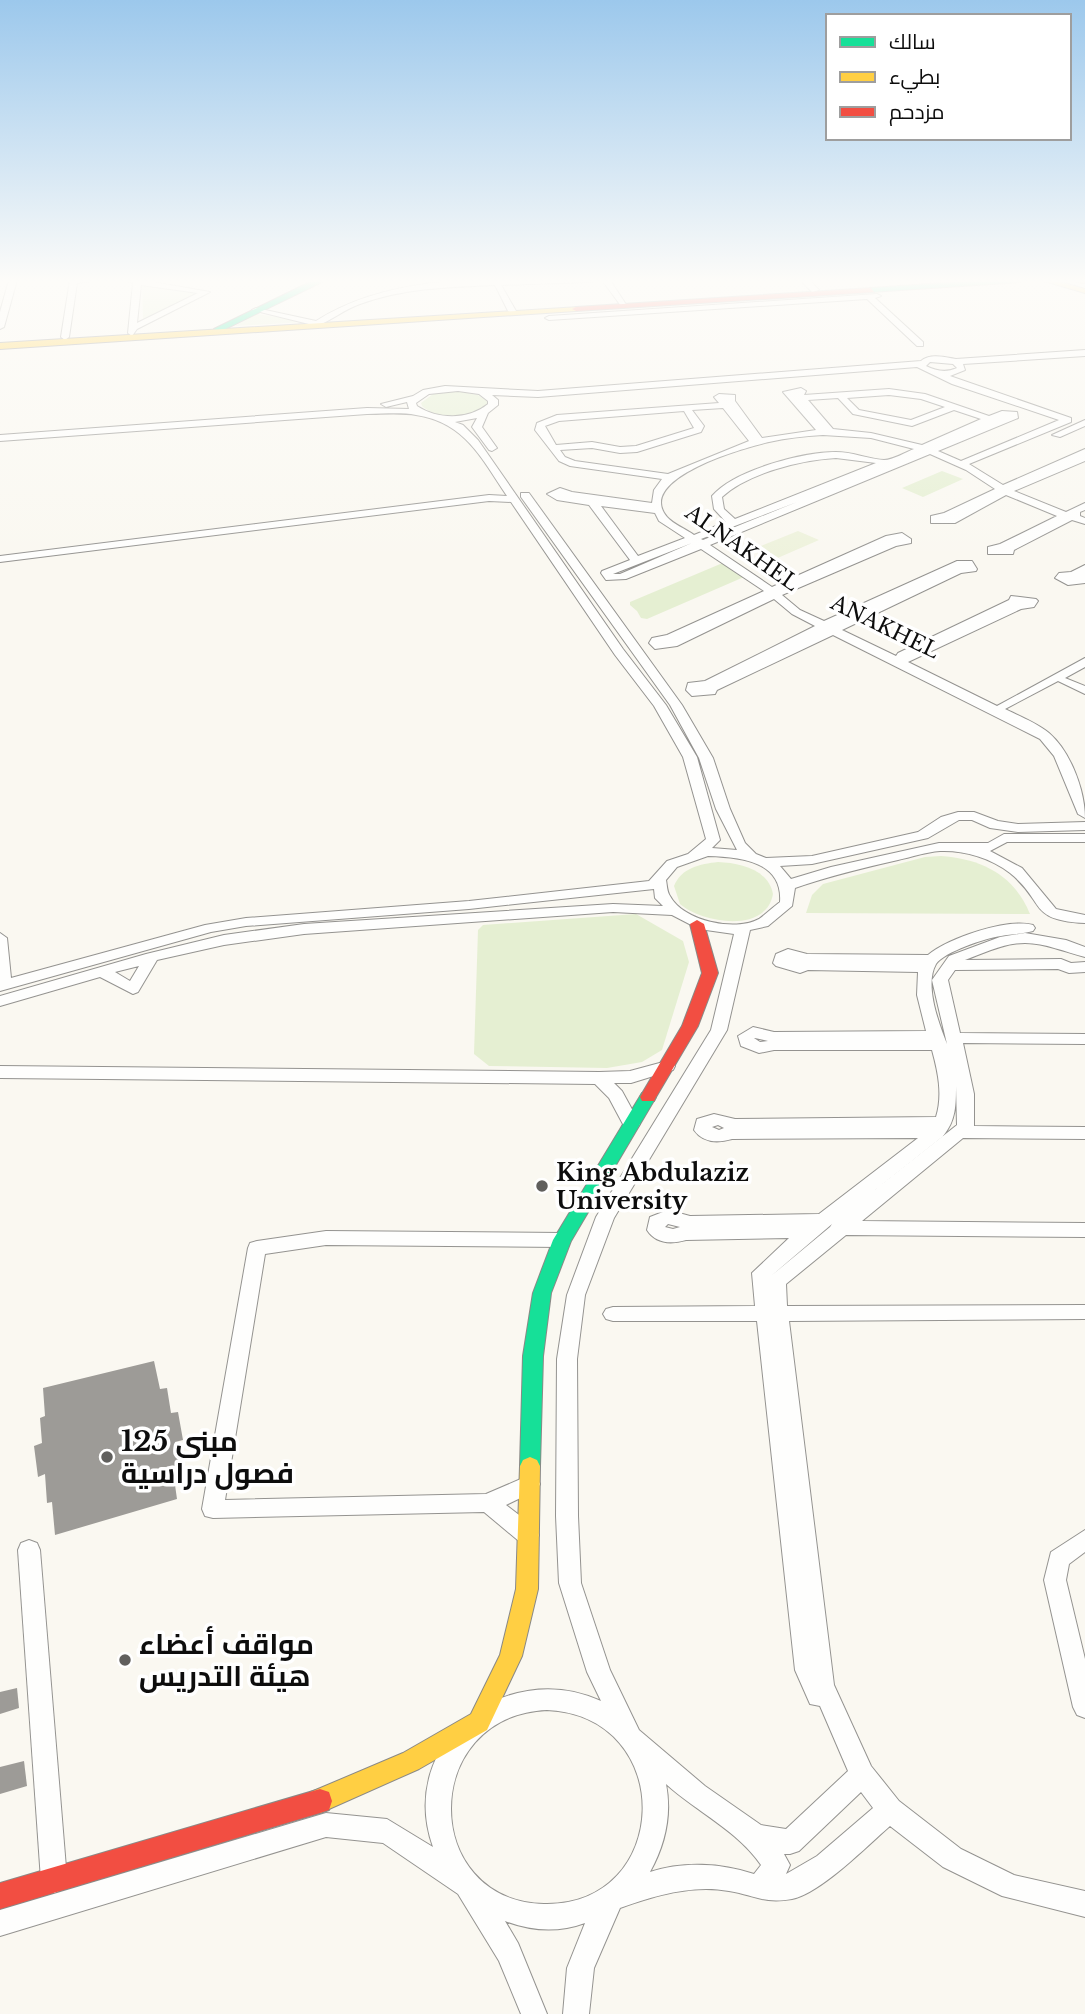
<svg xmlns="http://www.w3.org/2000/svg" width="1085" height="2014" font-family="'Libre Baskerville',Cairo,serif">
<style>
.green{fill:#e5efd2}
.pitch{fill:#eef2dc}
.building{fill:#9d9b97}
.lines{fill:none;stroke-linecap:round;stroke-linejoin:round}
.street-casing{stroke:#949390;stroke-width:2}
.fast-casing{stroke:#8a8986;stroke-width:2}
.slow-casing{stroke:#8a8986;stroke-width:2}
.jam-casing{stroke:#8a8986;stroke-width:2}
.street{fill:#fefefd;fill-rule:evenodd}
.fast{fill:#16e098;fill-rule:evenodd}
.slow{fill:#ffcf43;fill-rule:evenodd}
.jam{fill:#f24e42;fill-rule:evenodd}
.poi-dot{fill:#605f5d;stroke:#fff;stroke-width:2.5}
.labels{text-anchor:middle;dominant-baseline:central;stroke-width:7;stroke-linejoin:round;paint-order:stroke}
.far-street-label{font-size:21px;fill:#0d0d0d;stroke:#fff}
.poi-label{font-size:24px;font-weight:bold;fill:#0d0d0d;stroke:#fff;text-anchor:start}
.near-poi-label{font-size:28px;font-weight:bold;fill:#0d0d0d;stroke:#fff;text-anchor:start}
</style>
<rect width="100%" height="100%" fill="#faf8f1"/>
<!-- green -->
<g class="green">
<polygon points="142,285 198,293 143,319"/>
<polygon points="257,314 303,321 304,322 235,326"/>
<path d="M456,391L478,395L487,401V405C469,418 439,421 422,406L421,403L433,394Z"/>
<polygon points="942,471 963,479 923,497 902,488"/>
<polygon points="725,562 744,577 647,619 641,618 637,611 630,605 630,602"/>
<path d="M941,856C982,859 1014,875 1030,914L806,913L812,895L823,884L925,857Z"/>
<path d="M718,862C740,863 768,869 773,894C766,934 702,923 680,904L674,886C681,868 700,864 718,862Z"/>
<polygon points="636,914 683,941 689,962 662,1050 642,1062 607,1068 489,1066 474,1054 478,930 483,925"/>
</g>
<!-- pitch -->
<polygon class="pitch" points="798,531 819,540 773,560 751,550"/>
<!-- building -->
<g class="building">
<polygon points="154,1361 160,1389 167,1388 171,1413 178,1412 183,1440 175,1442 181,1468 173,1471 177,1499 55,1535 52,1502 47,1503 45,1474 38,1477 34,1446 42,1443 40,1418 45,1416 43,1388"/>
<polygon points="17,1688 19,1708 0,1714 0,1692"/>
<polygon points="24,1761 27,1786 0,1794 0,1767"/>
</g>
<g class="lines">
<defs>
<g id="street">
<polygon points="9,280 17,280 4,327 0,329 0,312"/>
<polygon points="70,280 96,280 77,283 69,337 65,340 61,337"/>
<path d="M122,280H141L210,292L137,329L132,336L128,333L133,283ZM141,285L198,293L137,323Z"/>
<path d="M595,280L591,282L501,285L516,311L512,313L508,311L495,285C450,287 403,288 360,304C345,309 332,320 317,326L252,310L256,308L316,321C396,270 504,279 595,280Z"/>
<polygon points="602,280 610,280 627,306 621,306"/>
<polygon points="800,280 809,280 819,290 812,292"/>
<polygon points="877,294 881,296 875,298 923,342 923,346 917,346 867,299 549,320 545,318 549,316"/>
<path d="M1085,350V356L963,364L965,370L950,376L1071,418V422L969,464L1003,485L1085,449V461L1014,491L1066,512L1085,503V510L1080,512V516L1085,518V524L1072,520L1014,550L1013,554H988V547L1000,544L1057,516L1006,495L955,523H931V516L944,513L995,489L966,470L930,454L710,545L772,587L886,536L902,533L911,539V543L896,546L782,595L800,610L824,621L957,561H972L977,569L976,571L961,573L842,630L896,656L898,653L1009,600L1011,596L1036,599L1038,601L1034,607L1021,609L908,662L997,706L1085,658V667L1065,678L1085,686V694L1058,681L1005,709C1019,716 1037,723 1049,733C1071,752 1085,791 1085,818L1078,814L1054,756L1040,739L833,635L717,690L715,694L692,696L686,690L688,683L705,681L815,626L792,614L774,599L677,646L655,649L649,643L652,638L667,635L764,591L701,549L626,579L606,580L601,573L602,571L630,560L589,505L557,500L547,494L560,488L572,492L652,503L654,490L662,479L570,466L559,461L535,430L537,423L557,415L719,403L714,397L719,394L735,395V401L762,438L816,430L783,392L801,388L806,391L804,395L889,389L925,394L989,416L1002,411L1017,412L1018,418L938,451L961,461L1059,420L952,384L917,367L538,397L492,395L498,400V405L488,413L482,427L497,448L492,451L489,450L472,427L477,418L455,422L463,425L478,440L623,649L666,705L697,757L720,840L712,848L737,850L716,809L699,758L670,705L521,497V493H529L682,705L713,758L730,809L745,843L756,854L766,858L812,856L918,832L941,817L958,812H974L998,821L1018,824L1085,822V830L1018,832L990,828L972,820H959L928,838L812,864L780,866L791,879L831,867L939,843H988L1004,834H1085V842H1007L990,851L1022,868L1056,909L1085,915V923C1027,920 1046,902 1010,873C991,858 964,850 940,851C926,852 912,857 898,860C863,868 829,876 795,888L792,906L768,926L750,930L727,1030L614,1218L585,1295L577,1359L578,1516L581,1583L610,1670L639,1730L705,1786L761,1825L786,1829L848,1771L820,1706L810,1704L795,1670L757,1321H613L606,1319L603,1314L606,1309L613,1307L755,1306L752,1273L789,1238L686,1240C672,1244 656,1244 647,1230L650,1217L668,1210L690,1216L819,1214L918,1138L732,1139C718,1143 703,1143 694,1130L697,1119L714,1114L735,1119L936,1117C943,1095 938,1072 932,1050H774L759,1053L741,1046L738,1036L753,1027L774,1032L926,1031L917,995L918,972L808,970L800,973L776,966L773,963L776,954L788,949L807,954L928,955C949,938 1007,918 1033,925L1035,928L1033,931C1023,934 1011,934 1001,936C986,938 944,952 936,964C924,985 939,1024 947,1044L932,980L949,956L1000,937L1025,933L1066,940L1085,947V957C1065,952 1045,943 1025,943C1004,943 984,953 965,960L1061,959L1071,963L1085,962V972L1069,973L1058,969L955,970L948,980L960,1033L1085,1034V1044L963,1043L974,1094V1126L1085,1127V1139L963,1138L862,1221L1085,1223V1237L846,1235L786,1284L787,1306L1085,1305V1319L789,1321L834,1685L871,1766L899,1801L961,1849L1014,1875L1085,1891V1917L1002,1896L943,1867L890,1826C868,1845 821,1893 792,1899C763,1904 754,1895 729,1891C692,1884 654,1896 620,1908L594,1968L589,2014H563L567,1968L585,1923C558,1933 531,1931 505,1921L518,1943L547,2014H521L499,1961L458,1894L383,1843L326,1837L0,1936V1910L326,1813L387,1819L433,1847C396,1743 505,1657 601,1701L587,1672L559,1583L556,1516L557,1359L567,1295L596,1217L711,1030L734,934L699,929L672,915L613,912L304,934L224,945L157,960L138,992L133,994L100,977L0,1006V996L146,954L224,935L304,924L613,904L663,906L655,898L654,889L469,909L246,926L211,932L0,991V933L7,938L11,978L205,925L246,918L469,901L649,881L667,861L688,854L706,839L683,757L654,706L615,655L511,502L489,501L0,562V556L489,495L507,496C482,459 465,422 416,415C401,412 383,414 367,414L0,441V435L367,408L409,409L407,402L386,407L381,404L413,396L423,390L445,386L538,391L921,361C930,353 945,357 956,359ZM930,362L953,364L957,368C946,373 936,371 926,366ZM458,391L479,394L488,401V404C468,420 439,420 417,406L416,403L429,394ZM889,395L921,399L945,407L911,420L859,410L847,398ZM838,398L853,414L912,426L954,410L981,419L922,445L871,433L833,429L808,400ZM723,408L749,441L668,474L575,461L565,457L560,450L592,448L620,453L637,452L701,432L704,426L692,410ZM684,411L694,428L636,446L620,447L592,442L556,445L545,426L559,421ZM823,435L871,438L914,449C906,452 893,460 884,460C868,459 853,452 836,452C803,452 734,470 712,496L714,509L726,522L694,535C686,529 673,524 667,517C634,478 747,447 769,442C787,438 805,436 823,435ZM836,458L876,463L735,519L724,509L722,497C748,473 801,460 836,458ZM797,502L703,540L701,539ZM601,506L655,513L659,521L685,538L638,556ZM692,543L620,574H613ZM708,856C740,857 783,861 780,902C773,907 766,914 759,919C735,932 683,921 670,896C667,892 667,885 666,880L677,867ZM139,966L130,981L115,972ZM754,1038H755L768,1041L760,1042ZM956,1086L957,1125L833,1223L943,1136C956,1121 956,1104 956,1086ZM718,1125L724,1128L719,1130L712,1127ZM668,1224L680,1227L673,1229L665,1227ZM832,1224L830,1227L771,1276ZM547,1710C678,1716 672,1907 544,1904C420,1901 419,1716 547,1710ZM666,1784C697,1812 738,1831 761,1865L754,1874C721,1863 683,1861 650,1872C665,1845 672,1815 666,1784ZM861,1792L873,1808L817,1856L786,1874L790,1865L784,1854H790L799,1851Z"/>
<polygon points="1085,420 1085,426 1060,437 1052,435"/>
<polygon points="1085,565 1085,583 1068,585 1055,578 1059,573 1071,572"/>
<polygon points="667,1061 675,1066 673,1070 631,1083 614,1083 622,1091 640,1124 637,1128 625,1128 609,1098 595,1084 0,1078 0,1066 599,1072 630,1071"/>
<polygon points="326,1231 562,1233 568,1235 571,1240 568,1245 562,1247 326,1245 265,1254 225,1500 486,1494 530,1475 537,1478 540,1484 537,1490 506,1505 536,1528 539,1535 536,1542 528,1544 520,1542 484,1512 213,1518 205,1516 202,1509 248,1248 250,1243 257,1241"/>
<polygon points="1085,1530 1085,1552 1069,1564 1066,1580 1085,1659 1085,1718 1077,1715 1073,1707 1044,1580 1051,1552"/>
<polygon points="29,1540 37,1543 40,1550 67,1880 63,1889 54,1893 45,1889 41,1880 18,1550 21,1543"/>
</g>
<g id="fast">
<polygon points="314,280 326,280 221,331 214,329"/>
<polygon points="986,280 1024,280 1020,282 871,292 867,290 871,288"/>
<polygon points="648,1091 656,1097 571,1241 551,1293 543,1356 540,1466 537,1472 530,1475 523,1472 520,1466 523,1356 533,1293 553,1240 642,1093"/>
</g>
<g id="slow">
<polygon points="1041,280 1054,280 1085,289 1085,293"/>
<polygon points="1075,280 1085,280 1085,283 1076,282"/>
<polygon points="579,307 576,311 0,349 0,343"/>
<polygon points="530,1457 537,1460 540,1466 538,1589 522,1656 487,1730 419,1769 320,1813 311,1810 308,1801 311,1792 403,1753 471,1714 500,1655 516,1589 520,1466 523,1460"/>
</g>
<g id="jam">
<polygon points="871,288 874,292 576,311 572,309 576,307"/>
<polygon points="697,920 704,924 718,973 698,1026 656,1097 654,1101 642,1101 640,1097 682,1026 702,973 690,924"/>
<polygon points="320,1789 329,1792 332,1801 329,1810 320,1813 0,1909 0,1883"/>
</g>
</defs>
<!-- street casing -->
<use href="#street" class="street-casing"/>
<!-- fast casing -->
<use href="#fast" class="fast-casing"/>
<!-- slow casing -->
<use href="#slow" class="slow-casing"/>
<!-- jam casing -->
<use href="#jam" class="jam-casing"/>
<!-- street -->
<use href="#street" class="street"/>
<!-- fast -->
<use href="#fast" class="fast"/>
<!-- slow -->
<use href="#slow" class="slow"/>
<!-- jam -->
<use href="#jam" class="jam"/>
</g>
<!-- sky -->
<linearGradient id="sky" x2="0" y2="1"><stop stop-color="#9cc8ec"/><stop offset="0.5" stop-color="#fdfcf9"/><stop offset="1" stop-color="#fdfcf9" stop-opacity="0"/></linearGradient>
<rect width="1085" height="562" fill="url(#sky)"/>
<!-- markers -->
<g class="poi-dot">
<circle cx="542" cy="1186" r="7"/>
<circle cx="107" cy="1457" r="7"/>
<circle cx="125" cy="1660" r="7"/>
</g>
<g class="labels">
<!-- far-street labels -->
<g class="far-street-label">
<text transform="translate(742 548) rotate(35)">ALNAKHEL</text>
<text transform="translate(885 627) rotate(26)">ANAKHEL</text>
</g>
<!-- poi labels -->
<g class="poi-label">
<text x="556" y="1172">King Abdulaziz<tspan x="556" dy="28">University</tspan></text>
</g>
<!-- near-poi labels -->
<g class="near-poi-label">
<text x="121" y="1441">مبنى 125<tspan x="121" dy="32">فصول دراسية</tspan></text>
<text x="139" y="1644">مواقف أعضاء<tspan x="139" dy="32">هيئة التدريس</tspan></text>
</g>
</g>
<!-- legend -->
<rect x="826" y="14" width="245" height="126" fill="#ffffff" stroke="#9e9e9e" stroke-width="2"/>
<rect x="840" y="37" width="35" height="10" fill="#16e098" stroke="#9e9e9e" stroke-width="2"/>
<text x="889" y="49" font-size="21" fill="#0d0d0d">سالك</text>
<rect x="840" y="72" width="35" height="10" fill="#ffcf43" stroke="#9e9e9e" stroke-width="2"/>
<text x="889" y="84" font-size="21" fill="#0d0d0d">بطيء</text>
<rect x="840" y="107" width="35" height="10" fill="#f24e42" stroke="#9e9e9e" stroke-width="2"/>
<text x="889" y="119" font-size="21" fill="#0d0d0d">مزدحم</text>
</svg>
